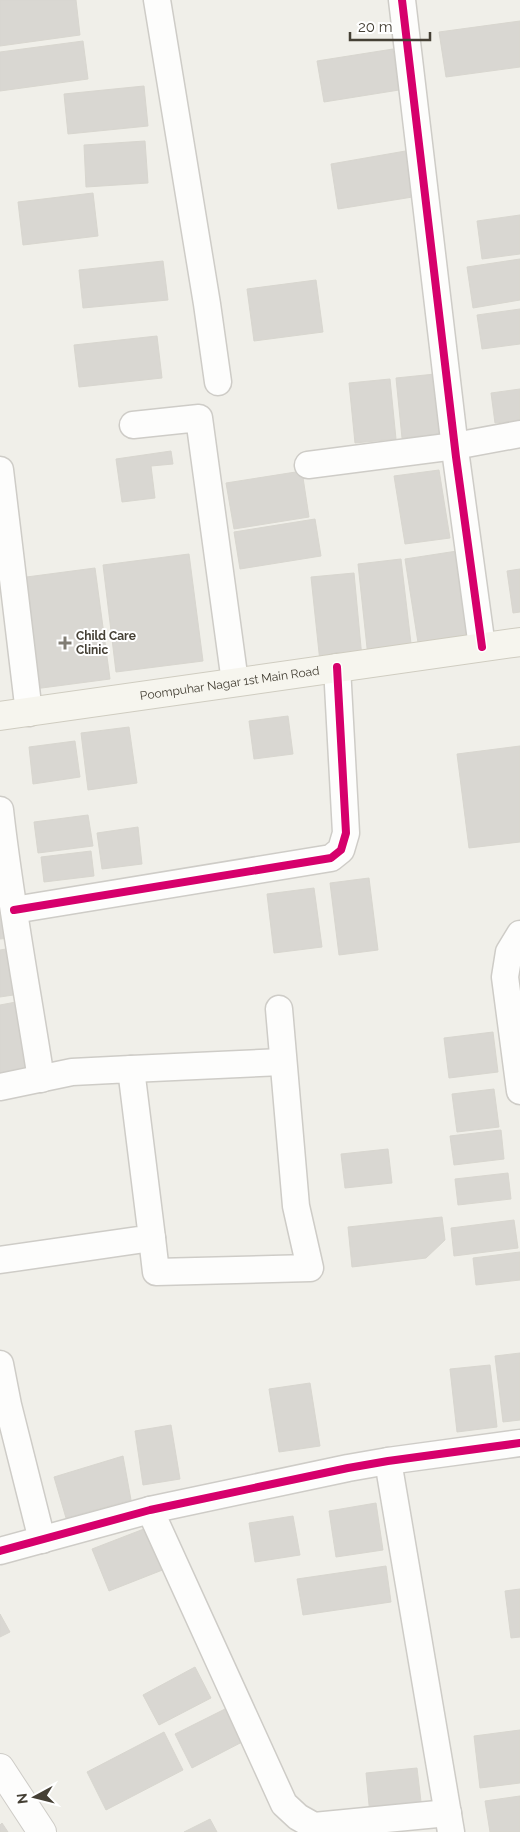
<svg xmlns="http://www.w3.org/2000/svg" width="520" height="1832" font-family="Raleway,sans-serif">
<style>
.building{fill:#d9d7d2;stroke:#d8d6cf}
.lines{fill:none;stroke-linecap:round;stroke-linejoin:round}
.minor-casing{stroke:#ceccc7;stroke-width:29}
.tertiary-casing{stroke:#ceccc7;stroke-width:30}
.secondary-casing{stroke:#cfccc0;stroke-width:30}
.minor{stroke:#fdfdfc;stroke-width:26}
.tertiary{stroke:#fdfdfc;stroke-width:28}
.secondary{stroke:#f6f5ee;stroke-width:28}
.cycleway-casing{stroke:#fff;stroke-width:11}
.cycleway{stroke:#d6006c;stroke-width:8}
.poi-dot{fill:#817d74;stroke:#fff;stroke-width:2}
.labels{text-anchor:middle;dominant-baseline:central;stroke-width:4;stroke-linejoin:round;paint-order:stroke}
.poi-label{font-size:12px;font-weight:bold;fill:#454035;stroke:#fff;text-anchor:start}
.street-label{font-size:12px;fill:#454035;stroke:#fff}
</style>
<rect width="100%" height="100%" fill="#f0efe9"/>
<!-- building -->
<g class="building">
<polygon points="0,0 76,0 80,35 0,46"/>
<polygon points="520,21 520,67 446,77 439,32"/>
<polygon points="83,41 88,79 0,91 0,52"/>
<polygon points="393,49 399,90 324,102 317,61"/>
<polygon points="144,86 148,126 68,134 64,94"/>
<polygon points="145,141 148,183 86,187 84,145"/>
<polygon points="417,149 425,195 338,209 331,164"/>
<polygon points="93,193 98,236 23,245 18,202"/>
<polygon points="520,215 520,254 482,259 477,221"/>
<polygon points="520,259 520,300 473,308 467,267"/>
<polygon points="163,261 168,300 83,308 79,270"/>
<polygon points="316,280 323,332 254,341 247,289"/>
<polygon points="520,309 520,344 482,349 477,315"/>
<polygon points="157,336 162,378 79,387 74,345"/>
<polygon points="445,373 451,433 402,438 396,378"/>
<polygon points="390,379 396,439 355,443 349,383"/>
<polygon points="520,389 520,420 495,423 491,393"/>
<polygon points="171,451 173,464 151,466 155,498 122,502 116,459"/>
<polygon points="439,470 450,538 405,544 394,476"/>
<polygon points="302,471 309,517 234,529 226,483"/>
<polygon points="315,519 321,556 240,569 234,532"/>
<polygon points="457,551 471,641 419,649 405,559"/>
<polygon points="189,554 203,661 116,672 103,565"/>
<polygon points="401,559 412,652 368,657 358,564"/>
<polygon points="95,568 110,679 34,689 19,578"/>
<polygon points="520,569 520,612 513,613 507,571"/>
<polygon points="354,573 362,658 320,662 311,577"/>
<polygon points="288,716 293,754 254,759 249,721"/>
<polygon points="129,727 137,783 88,790 81,733"/>
<polygon points="75,741 80,777 33,784 29,747"/>
<polygon points="520,746 520,842 469,848 457,754"/>
<polygon points="88,815 93,846 38,853 34,822"/>
<polygon points="138,827 142,864 102,869 97,833"/>
<polygon points="91,851 94,876 44,882 41,857"/>
<polygon points="369,878 378,950 339,955 330,883"/>
<polygon points="314,888 322,947 274,953 267,894"/>
<polygon points="0,897 10,938 0,939"/>
<polygon points="12,948 20,994 0,997 0,950"/>
<polygon points="16,1002 28,1073 0,1078 0,1005"/>
<polygon points="493,1032 498,1072 449,1078 444,1038"/>
<polygon points="494,1089 499,1127 457,1132 452,1094"/>
<polygon points="501,1130 504,1159 454,1165 450,1136"/>
<polygon points="388,1149 392,1183 345,1188 341,1154"/>
<polygon points="508,1173 511,1199 458,1205 455,1179"/>
<polygon points="442,1217 445,1240 426,1258 352,1267 348,1227"/>
<polygon points="514,1220 518,1248 454,1256 451,1228"/>
<polygon points="520,1252 520,1280 476,1285 473,1258"/>
<polygon points="520,1353 520,1420 503,1422 495,1356"/>
<polygon points="490,1365 497,1427 457,1432 450,1369"/>
<polygon points="310,1383 320,1446 279,1452 269,1389"/>
<polygon points="171,1425 180,1479 143,1485 135,1431"/>
<polygon points="123,1456 131,1500 66,1518 54,1477"/>
<polygon points="376,1503 383,1550 336,1557 329,1511"/>
<polygon points="293,1516 300,1555 255,1562 249,1523"/>
<polygon points="149,1527 165,1569 109,1591 92,1549"/>
<polygon points="386,1566 391,1602 303,1615 297,1579"/>
<polygon points="520,1589 520,1637 511,1638 505,1591"/>
<polygon points="0,1614 10,1632 0,1637"/>
<polygon points="195,1667 211,1698 159,1725 143,1695"/>
<polygon points="227,1708 244,1741 192,1768 175,1734"/>
<polygon points="520,1730 520,1783 480,1788 474,1736"/>
<polygon points="164,1732 183,1770 106,1810 87,1772"/>
<polygon points="417,1768 422,1810 370,1815 366,1773"/>
<polygon points="520,1796 520,1832 490,1832 485,1801"/>
<polygon points="210,1819 217,1832 184,1832"/>
<polygon points="2,1823 8,1832 0,1832 0,1825"/>
</g>
<g class="lines">
<defs>
<g id="minor">
<polyline points="157,0 207,304 218,382"/>
<polyline points="402,0 456,457 482,647"/>
<polyline points="133,425 199,418 235,682"/>
<polyline points="308,465 455,446 520,434"/>
<polyline points="0,470 29,713"/>
<path d="M0,810C10,900 27,989 41,1079"/>
<polyline points="14,910 331,858 341,850 346,833 337,667"/>
<polyline points="520,934 509,952 505,977 520,1091"/>
<polyline points="131,1069 282,1062"/>
<polyline points="0,1087 72,1072 131,1069 152,1238 0,1260"/>
<polyline points="152,1238 156,1272 310,1268 296,1206 279,1009"/>
<polyline points="0,1364 8,1405 42,1540"/>
<polyline points="388,1461 451,1832"/>
<polyline points="150,1510 284,1804 298,1817 314,1826 448,1813"/>
<polyline points="0,1551 150,1510 348,1468 388,1461 520,1443"/>
</g>
<polyline id="tertiary" points="0,1768 42,1832"/>
<g id="secondary">
<path id="s1" d="M0,716L520,642"/>
</g>
</defs>
<!-- minor casing -->
<use href="#minor" class="minor-casing"/>
<!-- tertiary casing -->
<use href="#tertiary" class="tertiary-casing"/>
<!-- secondary casing -->
<use href="#secondary" class="secondary-casing"/>
<!-- minor -->
<use href="#minor" class="minor"/>
<!-- tertiary -->
<use href="#tertiary" class="tertiary"/>
<!-- secondary -->
<use href="#secondary" class="secondary"/>
<defs>
<g id="cycleway">
<polyline points="402,0 456,457 482,647"/>
<polyline points="14,910 331,858 341,850 346,833 337,667"/>
<polyline points="0,1551 150,1510 348,1468 388,1461 520,1443"/>
</g>
</defs>
<!-- cycleway casing -->
<use href="#cycleway" class="cycleway-casing"/>
<!-- cycleway -->
<use href="#cycleway" class="cycleway"/>
</g>
<!-- markers -->
<path class="poi-dot" d="M62.5 635.5h5v5h5v5h-5v5h-5v-5h-5v-5h5z"/>
<g class="labels">
<!-- poi labels -->
<g class="poi-label">
<text x="76" y="636">Child Care<tspan x="76" dy="14">Clinic</tspan></text>
</g>
<!-- street labels -->
<g class="street-label">
<text stroke="none"><textPath href="#s1" startOffset="232">Poompuhar Nagar 1st Main Road</textPath></text>
</g>
</g>
<!-- north arrow -->
<g transform="translate(35 1797) rotate(263)" stroke="#ffffff" stroke-width="4" paint-order="stroke">
<path d="M0-4L9 19L0 12L-9 19Z" fill="#454035"/>
<text y="-8" font-size="14" font-weight="bold" text-anchor="middle" fill="#454035">N</text>
</g>
<!-- scale -->
<path d="M350 32v8h80v-8" fill="none" stroke="#454035" stroke-width="2.5"/>
<text x="358" y="32" font-size="15" fill="#454035" stroke="#ffffff" stroke-width="4" paint-order="stroke">20 m</text>
</svg>
